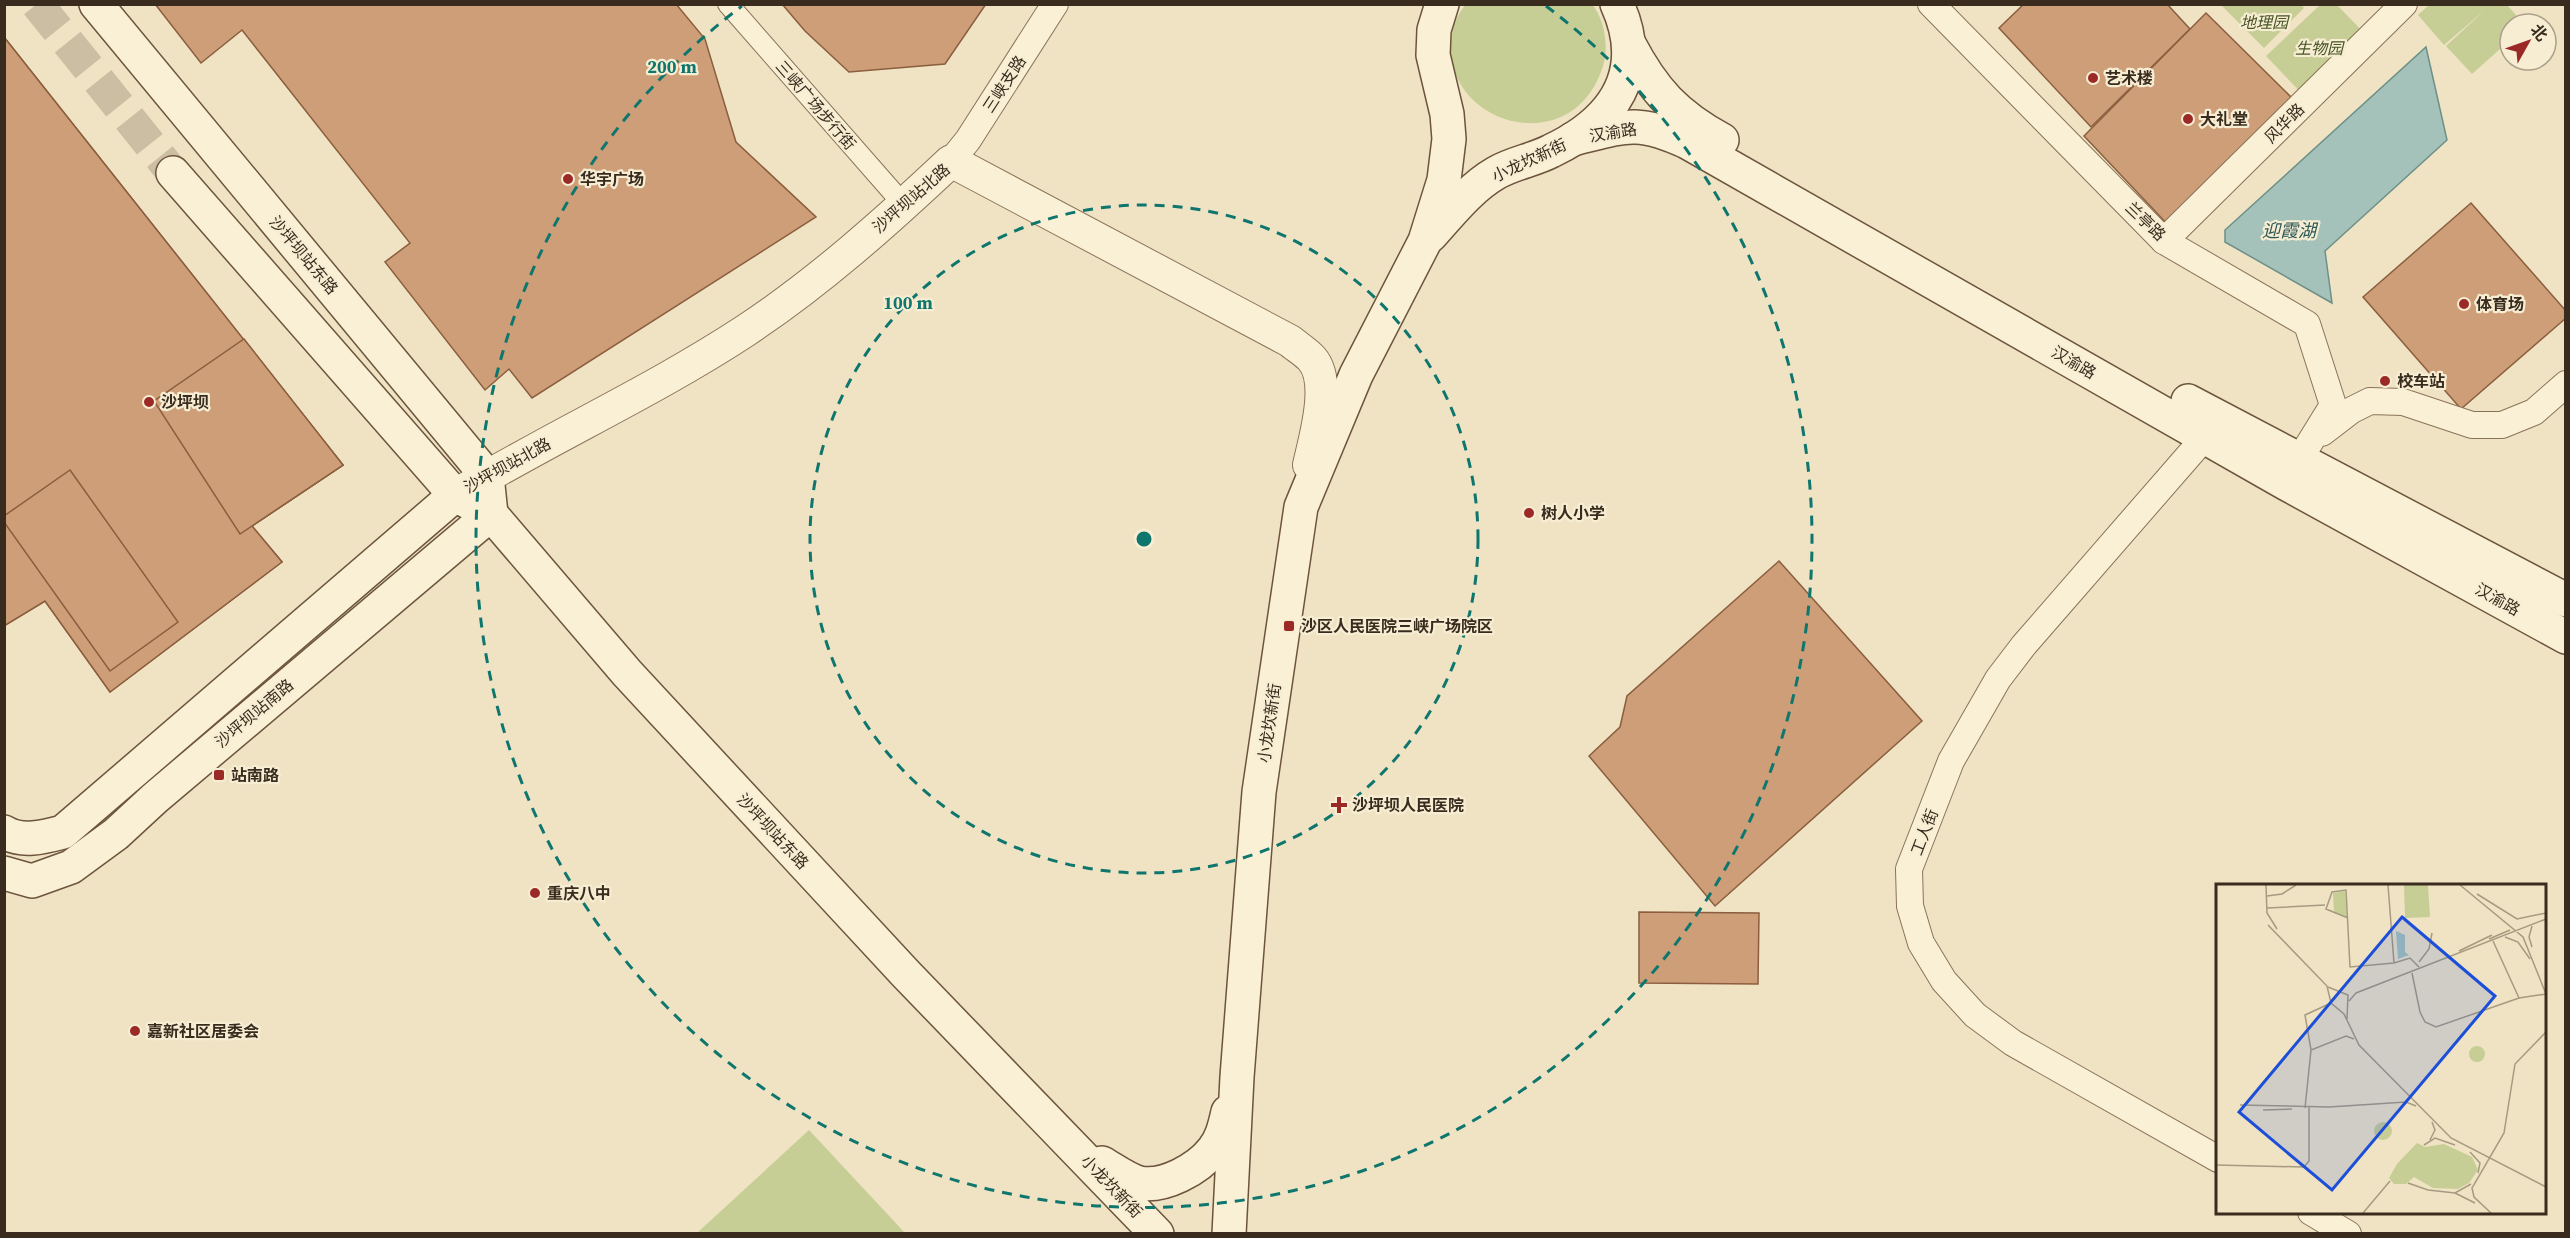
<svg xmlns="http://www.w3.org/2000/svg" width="2570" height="1238" font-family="'Source Serif 4','Noto Sans SC',serif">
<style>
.green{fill:#c6ce96}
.water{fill:#a5c2ba;stroke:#6c9088;stroke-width:1.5}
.building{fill:#ce9e78;stroke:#8a5e3e;stroke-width:1.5}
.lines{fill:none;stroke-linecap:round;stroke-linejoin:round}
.secondary-tunnel{stroke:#cbbea2;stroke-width:33;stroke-dasharray:33 16;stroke-linecap:butt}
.pedestrian-casing{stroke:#8a7459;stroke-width:22}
.minor-casing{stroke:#8a7459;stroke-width:28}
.tertiary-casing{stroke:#8a7459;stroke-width:34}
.secondary-casing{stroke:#6c553c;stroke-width:36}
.pedestrian{stroke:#faf0d6;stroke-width:20}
.minor{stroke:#faf0d6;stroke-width:26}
.tertiary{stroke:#faf0d6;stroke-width:32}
.secondary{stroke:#faf0d6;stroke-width:33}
.ring{fill:none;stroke:#0f766e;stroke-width:3;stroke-dasharray:10 8}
.poi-dot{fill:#9b2a27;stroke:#f6edd3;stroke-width:2}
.labels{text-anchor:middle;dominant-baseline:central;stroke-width:4.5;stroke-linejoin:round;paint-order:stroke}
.park-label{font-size:16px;font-style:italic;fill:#485624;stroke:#f6edd3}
.poi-label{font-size:16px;font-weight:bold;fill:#392c1e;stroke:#f6edd3;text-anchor:start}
.street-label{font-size:16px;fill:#392c1e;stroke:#f6edd3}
.water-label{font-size:18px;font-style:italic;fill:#2c5958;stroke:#f6edd3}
.inset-road{fill:none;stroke:#a69a81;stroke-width:1.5}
.view{fill:#1d4ed8;fill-opacity:0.15;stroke:#1d4ed8;stroke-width:3}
.inset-edge{fill:none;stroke:#392c1e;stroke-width:3}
.centre{fill:#0f766e;stroke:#f6edd3;stroke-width:3}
.ring-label{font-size:18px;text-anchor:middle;font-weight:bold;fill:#0f766e;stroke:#f6edd3;stroke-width:4.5;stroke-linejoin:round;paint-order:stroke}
</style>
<rect width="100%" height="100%" fill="#efe3c3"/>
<!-- green -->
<g class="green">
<path d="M1592,4C1605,20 1609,48 1603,66C1571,169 1427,119 1454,25C1456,18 1461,11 1465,5Z"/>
<polygon points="2301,5 2304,8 2264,48 2221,5"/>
<polygon points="2320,5 2337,5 2372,41 2309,101 2266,56"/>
<polygon points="2429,5 2507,5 2524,24 2510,24 2510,40 2472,74 2446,46 2485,10 2444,45 2418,15"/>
<polygon points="809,1130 905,1233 697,1233"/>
</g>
<!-- water -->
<polygon class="water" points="2426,47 2447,140 2325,251 2332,303 2225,242 2225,230"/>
<!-- building -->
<g class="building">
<polygon points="155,4 676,4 705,39 736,142 816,217 532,398 509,369 485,390 385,262 410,243 242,30 201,63"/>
<polygon points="782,4 986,4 945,64 849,72 805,31"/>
<polygon points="2024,4 2167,4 2190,29 2091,127 1999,28"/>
<polygon points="2206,13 2294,100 2171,228 2084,136"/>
<polygon points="4,37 343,465 252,526 282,562 110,692 45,601 4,626"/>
<polygon points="4,37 343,465 252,526 282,562 110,692 45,601 4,626"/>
<polygon points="2471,203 2566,311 2566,318 2461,409 2363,297"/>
<polygon points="244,339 343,465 240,534 154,401"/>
<polygon points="70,470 178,622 110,671 4,522 4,516"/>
<polygon points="1779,561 1922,721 1715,906 1589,756 1620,727 1627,696"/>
<polygon points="1639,912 1759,913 1758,984 1639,983"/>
</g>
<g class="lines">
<!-- secondary-tunnel -->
<polyline class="secondary-tunnel" points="37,4 173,173"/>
<defs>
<polyline id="pedestrian" points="728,4 904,205"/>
<g id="minor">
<polyline points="1931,4 2164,241 2307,324 2333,405 2299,460"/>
<polyline points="951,161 968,140 1055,4"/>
<polyline points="2164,241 2404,4"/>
<polyline points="2322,433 2352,410 2370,401 2403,402 2472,425 2502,425 2534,412 2566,384"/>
<polyline points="2205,437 2024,645 1998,679 1951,761 1909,869 1910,906 1921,943 1944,981 1975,1015 2013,1043 2218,1159"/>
<polyline points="2311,1212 2348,1234"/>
</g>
<path id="tertiary" d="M464,490C556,435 655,390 745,331C819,282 886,222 951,161L1290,341C1297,347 1306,352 1312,359C1332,382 1315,438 1309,465"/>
<g id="secondary">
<polyline points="96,4 487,476 491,514"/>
<path d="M1629,44C1653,90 1676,115 1722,140"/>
<path d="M1573,139C1625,126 1637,119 1687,142L2287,484L2566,637"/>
<polyline points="173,173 455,495 491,514 627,673 906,974 1157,1234"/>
<path d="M1430,236C1450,214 1470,188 1496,173C1513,163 1534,160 1551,151C1614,121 1648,72 1617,4"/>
<polyline points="2188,401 2566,600"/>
<path d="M4,832C22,843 44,837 63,832L455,495"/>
<polyline points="4,873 32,881 71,867 116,834 155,798 491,514"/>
<path d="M1102,1163C1114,1170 1126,1179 1139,1183C1164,1188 1198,1169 1213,1150C1222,1139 1225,1125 1228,1112"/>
<polyline points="1229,1234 1237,1077 1259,792 1301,507 1356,375 1425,241 1444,180 1449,139 1447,114 1433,55 1434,30 1442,4"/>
</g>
</defs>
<!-- pedestrian casing -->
<use href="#pedestrian" class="pedestrian-casing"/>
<!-- minor casing -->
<use href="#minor" class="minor-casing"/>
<!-- tertiary casing -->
<use href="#tertiary" class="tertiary-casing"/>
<!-- secondary casing -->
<use href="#secondary" class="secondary-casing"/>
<!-- pedestrian -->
<use href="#pedestrian" class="pedestrian"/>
<!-- minor -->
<use href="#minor" class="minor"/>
<!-- tertiary -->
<use href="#tertiary" class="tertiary"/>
<!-- secondary -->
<use href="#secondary" class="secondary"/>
</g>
<!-- distance rings -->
<g class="ring">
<circle cx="1144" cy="539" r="334"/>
<path d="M1546 6A668 668 0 1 1 742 6"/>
</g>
<!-- markers -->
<g class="poi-dot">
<circle cx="2093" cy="78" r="6"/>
<circle cx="2188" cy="119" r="6"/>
<circle cx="568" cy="179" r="6"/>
<circle cx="2464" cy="304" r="6"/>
<circle cx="2385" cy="381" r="6"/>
<circle cx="149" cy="402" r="6"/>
<circle cx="1529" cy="513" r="6"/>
<rect x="1283" y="620" width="12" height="12" rx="3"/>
<rect x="213" y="769" width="12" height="12" rx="3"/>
<path d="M1336 796h6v6h6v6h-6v6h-6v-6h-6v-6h6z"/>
<circle cx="535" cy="893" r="6"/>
<circle cx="135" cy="1031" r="6"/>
</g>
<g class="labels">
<!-- park labels -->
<g class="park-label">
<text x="2264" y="22">地理园</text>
<text x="2319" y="48">生物园</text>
</g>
<!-- poi labels -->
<g class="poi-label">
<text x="2105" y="78">艺术楼</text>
<text x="2200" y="119">大礼堂</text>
<text x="580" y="179">华宇广场</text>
<text x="2476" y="304">体育场</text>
<text x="2397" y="381">校车站</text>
<text x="161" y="402">沙坪坝</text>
<text x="1541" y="513">树人小学</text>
<text x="1301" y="626">沙区人民医院三峡广场院区</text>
<text x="231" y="775">站南路</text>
<text x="1352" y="805">沙坪坝人民医院</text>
<text x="547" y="893">重庆八中</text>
<text x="147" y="1031">嘉新社区居委会</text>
</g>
<!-- street labels -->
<g class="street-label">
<text transform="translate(1004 84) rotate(-57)">三峡支路</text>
<text transform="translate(816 105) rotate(49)">三峡广场步行街</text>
<text transform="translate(2284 123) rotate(-45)">风华路</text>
<text transform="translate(1613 132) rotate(-9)">汉渝路</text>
<text transform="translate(1529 160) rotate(-25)">小龙坎新街</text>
<text transform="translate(911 198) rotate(-41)">沙坪坝站北路</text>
<text transform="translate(2146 221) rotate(44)">兰亭路</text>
<text transform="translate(304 255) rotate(50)">沙坪坝站东路</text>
<text transform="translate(2074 362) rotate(30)">汉渝路</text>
<text transform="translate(507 465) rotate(-29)">沙坪坝站北路</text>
<text transform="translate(2498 599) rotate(29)">汉渝路</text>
<text transform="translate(254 713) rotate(-40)">沙坪坝站南路</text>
<text transform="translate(1269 723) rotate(-82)">小龙坎新街</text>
<text transform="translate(773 831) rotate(47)">沙坪坝站东路</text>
<text transform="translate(1924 832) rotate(-69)">工人街</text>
<text transform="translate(1112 1186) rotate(46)">小龙坎新街</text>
</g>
<!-- water labels -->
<g class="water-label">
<text x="2289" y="230">迎霞湖</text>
</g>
</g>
<!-- overview -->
<g transform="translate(2216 884)">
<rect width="330" height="330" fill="#efe3c3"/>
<path d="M188,1H212L214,33L189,34ZM129,7L131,33L118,29L117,9ZM253 170a8 8 0 1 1 16 0a8 8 0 1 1-16 0ZM158 247a9 9 0 1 1 18 0a9 9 0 1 1-18 0ZM201,259L209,263L228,260L256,273L262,286L253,299L242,305L217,304L198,293L190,300H178L173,294L181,280Z" fill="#c6ce96"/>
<path d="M180,47L189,51V68L193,71L182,75Z" fill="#a5c2ba"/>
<path class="inset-road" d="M50,1L51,29L61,45M172,1L178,79M244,1L307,53L330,110M261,10L301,35L330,29M51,12L66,10L80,1M51,24L109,21M132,34L110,25L116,8L130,6L134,83L178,79L194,74L203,83M52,41L111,102L115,119L128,130L143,161L235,254L330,303M289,53L302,58L314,75M273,55L294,46M277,57L303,114M316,63L313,53L316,42M243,67L276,51M203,78L213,65L216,49M196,89L204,128L209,138L220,143L303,114L330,110M112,103L132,111L131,135M133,117L140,109L330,35M95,166L89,131L115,119M24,221L113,223L190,218L200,222M89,224L95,166L130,152L138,155M47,226L76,225M214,256L219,246L216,238M208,261L219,254L239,261M254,268L264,279L262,289M0,281L88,283L93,277V223M192,299L212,306L239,309L255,300M239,309L259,319M147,329L174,297M275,329L258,313L256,304L288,249L299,180L330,148"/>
<path class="view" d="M186,33L279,112L116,306L23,228Z"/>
<rect width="330" height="330" class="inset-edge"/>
</g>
<circle cx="1144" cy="539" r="9" class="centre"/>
<g class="ring-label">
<text x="672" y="73">200 m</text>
<text x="908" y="309">100 m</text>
</g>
<!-- border -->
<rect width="2570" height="1238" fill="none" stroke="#392c1e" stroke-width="12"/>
<!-- north arrow -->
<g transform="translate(2528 42) rotate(50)"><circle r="28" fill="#f6edd3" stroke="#aaa08b" stroke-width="1.5"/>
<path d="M0-4.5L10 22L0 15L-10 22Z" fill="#9b2a27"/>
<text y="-9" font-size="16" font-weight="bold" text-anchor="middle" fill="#392c1e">北</text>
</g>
</svg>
